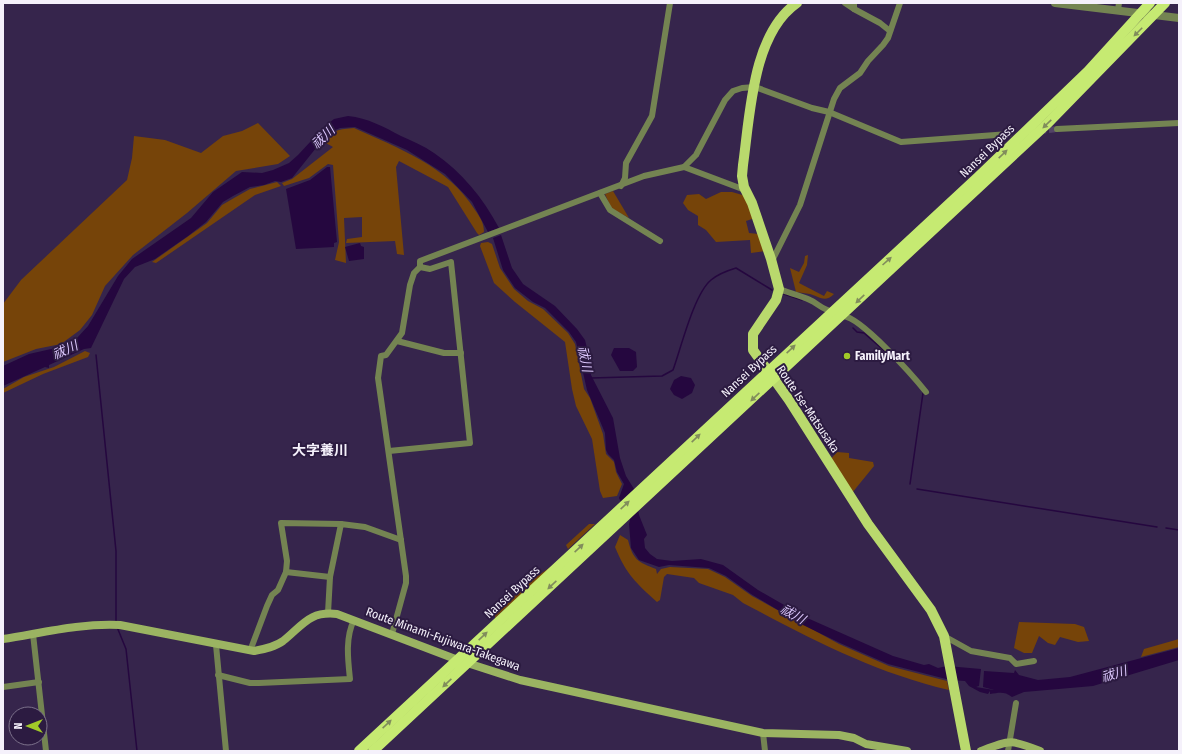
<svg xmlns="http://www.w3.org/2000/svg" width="1182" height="754" font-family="'Fira Sans Condensed','Noto Sans JP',sans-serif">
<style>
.green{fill:#764409}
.water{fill:#25073f}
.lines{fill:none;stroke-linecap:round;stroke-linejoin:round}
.stream{stroke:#25073f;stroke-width:1.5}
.minor-tunnel{stroke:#534466;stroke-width:6;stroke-dasharray:6 3;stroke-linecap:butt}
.minor{stroke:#748452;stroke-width:6}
.tertiary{stroke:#748452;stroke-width:8}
.secondary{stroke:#9bb462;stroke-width:8}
.primary{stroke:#b9d96d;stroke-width:10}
.trunk{stroke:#c6ea72;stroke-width:10}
.oneway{fill:#818d5c}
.poi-dot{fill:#a2c928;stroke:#2c1b41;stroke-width:1.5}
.labels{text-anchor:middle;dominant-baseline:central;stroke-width:4;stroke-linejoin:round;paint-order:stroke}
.street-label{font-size:12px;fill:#f5f1fb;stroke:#2c1b41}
.poi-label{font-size:12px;font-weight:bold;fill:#f5f1fb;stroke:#2c1b41;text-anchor:start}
.water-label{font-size:13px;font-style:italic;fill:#ddc8fe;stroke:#2c1b41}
.quarter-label{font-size:14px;font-weight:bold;fill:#f5f1fb;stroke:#2c1b41}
</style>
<rect width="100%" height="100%" fill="#36254c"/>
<!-- green -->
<g class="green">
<polygon points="258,123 290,156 278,164 236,171 187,213 133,255 105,286 92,315 80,330 61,344 36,349 3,362 3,304 21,280 127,180 132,158 134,136 165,140 201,153 223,136 242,131"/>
<path d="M354,128C398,148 448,166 475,210C480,217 484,223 484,232L479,235L477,233L448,187L399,161L396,167L404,255L397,254L395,241L346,243L347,239L362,237V217L344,218L346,263L335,260L339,242L333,165L328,164L309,178L284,186L282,183L292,179L333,147L324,142C331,130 340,129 354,128Z"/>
<polygon points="277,182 281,186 255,195 156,263 152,262 207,223 222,205 234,198 250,189"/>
<polygon points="613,191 629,218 611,208 605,194"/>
<polygon points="721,192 732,192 746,196 755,218 746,221 749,233 759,234 766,251 751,253 750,240 716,242 706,230 698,225 698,216 688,210 683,203 687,195 699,194 706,199"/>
<polygon points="488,242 492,244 500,268 514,289 528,301 543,309 568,333 575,344 584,389 590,398 603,434 606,454 614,462 616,472 622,484 617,496 603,498 600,491 592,439 576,406 572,389 565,342 515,302 494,283 480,246 481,243"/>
<path d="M808,255L807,265L799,283L824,296L827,291L834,294C825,303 820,297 810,294C805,293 801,293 796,292L790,268L799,272L804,263L805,256Z"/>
<polygon points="85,351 90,353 88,357 43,374 3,393 3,389 24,377 54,367"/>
<polygon points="837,452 849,453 849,458 873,462 874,466 852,493 830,460"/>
<polygon points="589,524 595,524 568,549 566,545"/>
<path d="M620,535L628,540C633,560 638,562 656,569L657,574L661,569L670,567L708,569L725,577L752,596L839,644L889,666L947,681L949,690C875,673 809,638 743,603L733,595L699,583L694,578L667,574L664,577L660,600L657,602C636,583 626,574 615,547Z"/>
<polygon points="552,566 495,618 495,615 530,581"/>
<polygon points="1019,622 1075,624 1084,627 1089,641 1078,642 1060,637 1055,645 1048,643 1039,636 1032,653 1024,653 1014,648"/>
<polygon points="1179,639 1179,647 1141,657 1144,649"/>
</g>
<!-- water -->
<g class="water">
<path d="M348,116C368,118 384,127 401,136C412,141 424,146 434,153C462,172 483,198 499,228L488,232L472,202L445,174L407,150L355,127L340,128L328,133L292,178L281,182L275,181L264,185L250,187L233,196L223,202L206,222L188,236L155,259L135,267L124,279L91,348L84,349L49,365V368L45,367L3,386V366L29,354L60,347L77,338L88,326L118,276L132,259L191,218L213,192L242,172L262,173L273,170L289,163L298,155L324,127L334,119Z"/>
<polygon points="327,167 330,167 337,242 334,243 334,247 296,249 286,189 310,180"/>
<path d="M501,235L512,268L523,284L555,306L577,329L585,340L589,356L591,375L613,418L620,458L626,476L634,489L639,515L647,535L644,539L645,548L650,554L657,559L672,561L701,559L723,565L758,590L805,617L893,656L924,665L929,664L938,668L947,666L981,669L979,686L976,687L994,690L983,687L984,671L1014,673L1015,670L1019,675L1038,680L1070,677L1179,648V660L1093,686L1024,692L1012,697C1004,691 999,693 990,694V691L988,694L980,692L969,686L965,681L950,680L888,664L840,643L803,625L751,594L726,576L709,568L669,565L659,567L639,560L631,548L629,524L630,520L619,498L624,484L617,472L614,460L608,454L606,450L605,433L587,390L576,342L569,332L545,308L533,302L515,288L503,270L493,238Z"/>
<polygon points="360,243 361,246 364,247 364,259 349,261 345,247"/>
<polygon points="614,348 629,348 636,352 637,367 633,371 620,371 611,355"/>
<polygon points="681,376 691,378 695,385 692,393 682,399 674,395 670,389 674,380"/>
</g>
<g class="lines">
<!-- stream -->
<g class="stream">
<polyline points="781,293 802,300"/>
<polyline points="853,328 857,332 864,333 889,355"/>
<polyline points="96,355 116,551 116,622"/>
<path d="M591,378L662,376L673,370C681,348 694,294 711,280C718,274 726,271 736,268L772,290"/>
<polyline points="910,484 923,393"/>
<polyline points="917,489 1157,527"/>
<polyline points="1166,528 1179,530"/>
<polyline points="117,627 126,649 137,751"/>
</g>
<!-- minor-tunnel -->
<polyline class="minor-tunnel" points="1040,131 1057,129"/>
<!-- minor -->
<g class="minor">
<polyline points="845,3 854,9"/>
<polyline points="854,3 854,9 880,23 890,31"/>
<polyline points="1118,10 1119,3"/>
<polyline points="1057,129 1179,123"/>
<polyline points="684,167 745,190"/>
<polyline points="621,186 625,178 626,163 652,116 670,3"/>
<polyline points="600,193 610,210 660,241"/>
<polyline points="772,261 800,205 834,99 840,88 860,73 868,61 883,45 888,38 900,3"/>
<path d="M779,289C789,293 800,295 810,300C817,303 824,311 832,311"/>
<path d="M843,316C861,317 914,377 926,392"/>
<polyline points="397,341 444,353 461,353"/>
<polyline points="389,451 470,443 451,262 430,269 420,267"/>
<polyline points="286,572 330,577"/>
<polyline points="328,613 330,577 341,524 365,527 401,540"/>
<polyline points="33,634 46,751"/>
<polyline points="392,634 406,583 406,576 378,378 381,356 386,355 402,333 410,285 414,273 420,267 420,261 644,176 684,167 696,155 725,100 733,91 742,88 755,87 812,108 829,112 901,142 1009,134"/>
<polyline points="944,636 971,651 1010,658 1016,664 1034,661"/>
<polyline points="216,645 226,751"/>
<polyline points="250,651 267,606 272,595 278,590 286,572 287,561 281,523 341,524"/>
<path d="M218,675L250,683H259L350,679C348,660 345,638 354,620"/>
<polyline points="3,687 39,682"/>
<polyline points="763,733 765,751"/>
<polyline points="1008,751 1016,703"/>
</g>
<!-- tertiary -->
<polyline class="tertiary" points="1055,3 1179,18"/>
<!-- secondary -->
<g class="secondary">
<path d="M3,639C42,633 80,623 120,625L254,651C264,649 275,647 283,641C303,625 309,611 337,614L458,660L520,680L763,733L839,735L854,738L866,744L907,751"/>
<path d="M981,751C1010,740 1011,739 1040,751"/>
</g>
<!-- primary -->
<path class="primary" d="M797,3C752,34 750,116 743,165L742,176L744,187L752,203L771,259L779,289L776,300L753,334V350L789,400L868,524L931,610L944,636L966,751"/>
<!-- trunk -->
<g class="trunk">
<polyline points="359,751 978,177 1088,71 1150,3"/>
<polyline points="373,751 1049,122 1165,3"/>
</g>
</g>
<!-- one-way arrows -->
<defs><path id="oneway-solid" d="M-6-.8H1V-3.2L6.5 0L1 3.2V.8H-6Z"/></defs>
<g class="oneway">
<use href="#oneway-solid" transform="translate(1138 32) rotate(135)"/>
<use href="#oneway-solid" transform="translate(1047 124) rotate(136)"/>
<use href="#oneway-solid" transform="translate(1003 154) rotate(-44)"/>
<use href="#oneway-solid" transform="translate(887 261) rotate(-42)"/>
<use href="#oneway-solid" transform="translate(860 299) rotate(136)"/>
<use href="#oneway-solid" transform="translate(791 349) rotate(-43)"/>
<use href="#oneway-solid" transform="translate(755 397) rotate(137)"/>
<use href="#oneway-solid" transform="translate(696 438) rotate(-44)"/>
<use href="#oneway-solid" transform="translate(625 505) rotate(-43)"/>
<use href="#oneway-solid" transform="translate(579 548) rotate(-43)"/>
<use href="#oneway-solid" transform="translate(552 585) rotate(137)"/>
<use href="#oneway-solid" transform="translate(483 636) rotate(-43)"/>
<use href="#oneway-solid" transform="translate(447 683) rotate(137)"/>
<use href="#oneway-solid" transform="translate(387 724) rotate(-43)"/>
</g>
<!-- markers -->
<circle class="poi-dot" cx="847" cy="356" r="4"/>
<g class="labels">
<!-- street labels -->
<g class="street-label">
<text transform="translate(987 151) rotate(-44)">Nansei Bypass</text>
<text transform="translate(749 371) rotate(-43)">Nansei Bypass</text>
<text transform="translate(808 409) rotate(56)">Route Ise-Matsusaka</text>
<text transform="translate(512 592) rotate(-43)">Nansei Bypass</text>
<text transform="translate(443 639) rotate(20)">Route Minami-Fujiwara-Takegawa</text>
</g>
<!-- poi labels -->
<g class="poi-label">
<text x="855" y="356">FamilyMart</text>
</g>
<!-- water labels -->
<g class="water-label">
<text transform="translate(323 137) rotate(-44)">祓川</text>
<text transform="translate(65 350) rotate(-25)">祓川</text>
<text transform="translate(585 359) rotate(78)">祓川</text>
<text transform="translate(793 614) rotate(29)">祓川</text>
<text transform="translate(1114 674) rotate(-17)">祓川</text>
</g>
<!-- quarter labels -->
<g class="quarter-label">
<text x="320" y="450">大字養川</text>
</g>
</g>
<!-- border -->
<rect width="1182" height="754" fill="none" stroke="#f5f1fb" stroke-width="8"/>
<!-- north arrow -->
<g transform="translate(28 726) rotate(270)"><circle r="19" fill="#2c1b41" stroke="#7c718b"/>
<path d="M0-3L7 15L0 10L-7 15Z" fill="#a2c928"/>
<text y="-6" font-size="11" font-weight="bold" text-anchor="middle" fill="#f5f1fb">N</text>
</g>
</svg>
